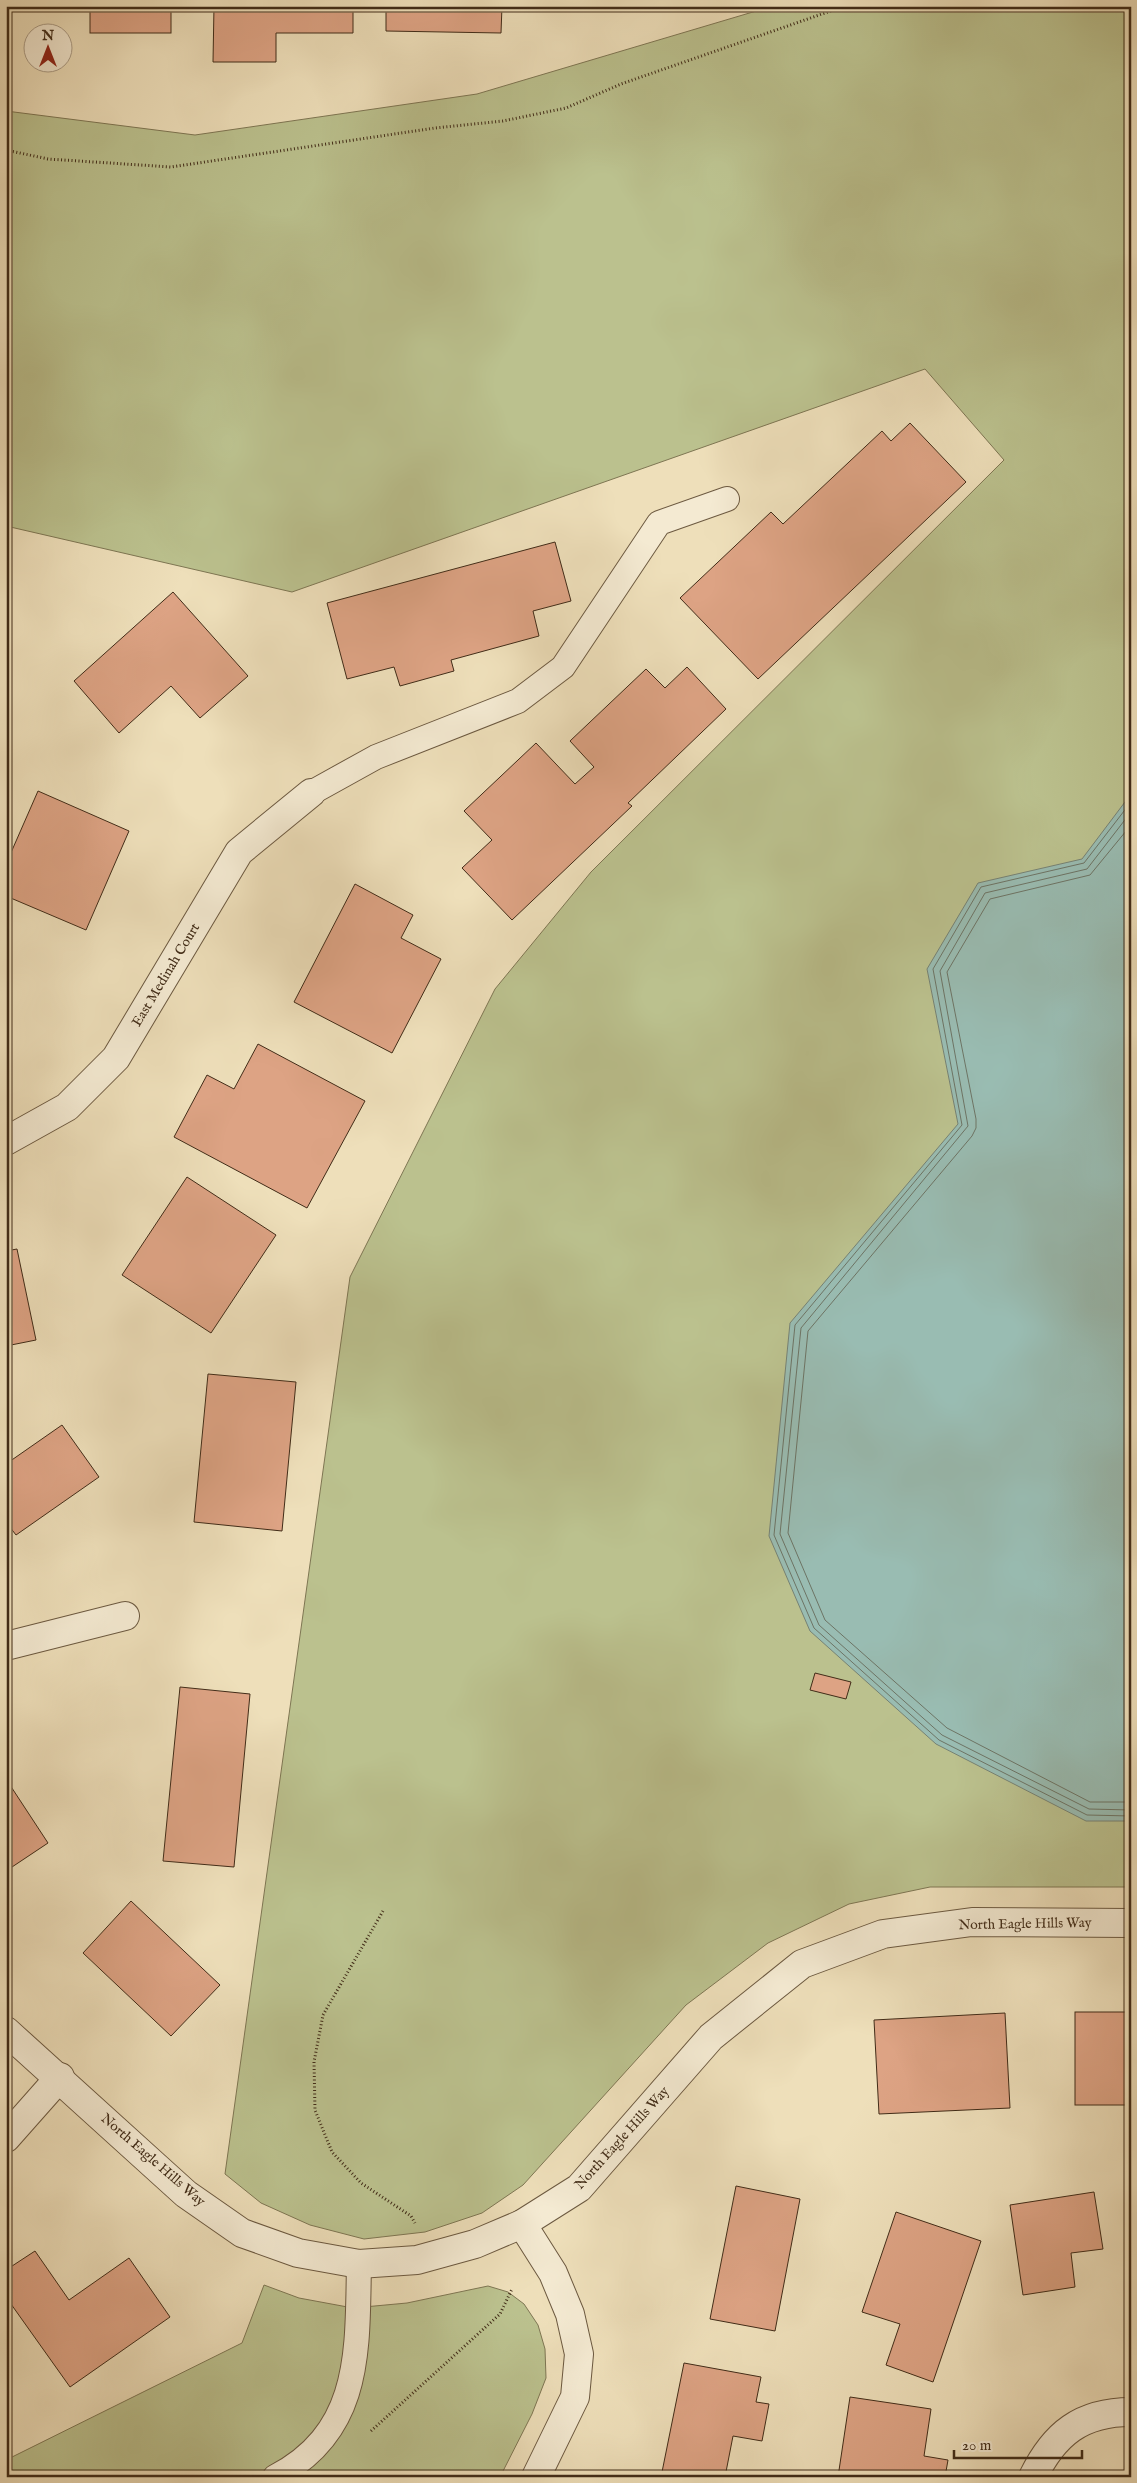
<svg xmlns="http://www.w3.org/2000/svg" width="1137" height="2483" font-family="'IM FELL English',serif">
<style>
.green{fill:#bbc18e;stroke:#7e7653}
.water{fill:#99bcb2;stroke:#768274}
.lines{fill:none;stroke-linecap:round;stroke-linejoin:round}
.shore{stroke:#6d7465;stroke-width:1}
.building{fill:#dda384;stroke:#412c18}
.service-casing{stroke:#6c5940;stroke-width:26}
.minor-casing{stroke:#6c5940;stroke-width:30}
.tertiary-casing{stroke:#6c5940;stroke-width:30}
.path{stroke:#412c18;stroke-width:3;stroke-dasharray:1 2.5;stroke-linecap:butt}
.service{stroke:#f4ead2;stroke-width:24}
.minor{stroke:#f4ead2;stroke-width:28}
.tertiary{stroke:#f4ead2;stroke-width:28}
.labels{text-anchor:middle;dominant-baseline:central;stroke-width:5;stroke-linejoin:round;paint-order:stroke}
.street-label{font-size:14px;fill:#412c18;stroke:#f4ead2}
</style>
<rect width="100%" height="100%" fill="#eedfba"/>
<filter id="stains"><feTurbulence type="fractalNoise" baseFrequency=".004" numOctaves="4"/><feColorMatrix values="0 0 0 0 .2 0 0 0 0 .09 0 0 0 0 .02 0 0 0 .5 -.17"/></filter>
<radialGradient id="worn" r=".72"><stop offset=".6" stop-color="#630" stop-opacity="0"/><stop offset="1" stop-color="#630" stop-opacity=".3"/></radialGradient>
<!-- green -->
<g class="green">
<polygon points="773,6 1131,6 1131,1887 930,1887 849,1904 768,1943 686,2005 523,2185 482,2213 425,2232 364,2239 310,2225 261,2203 225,2174 350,1277 495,989 591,872 1004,460 925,369 292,592 6,526 6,111 195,135 477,94"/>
<polygon points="264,2285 299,2298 353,2308 407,2303 488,2286 508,2292 524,2304 538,2325 545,2349 546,2378 532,2414 500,2477 6,2477 6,2460 242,2343"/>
</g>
<!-- water -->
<polygon class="water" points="1131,794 1131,1821 1086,1821 936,1744 810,1631 769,1536 790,1323 958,1124 927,969 978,883 1082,859"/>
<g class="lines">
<!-- shore -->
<g class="shore">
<polyline points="1131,802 1084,863 981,887 933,969 962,1125 795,1325 774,1535 814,1628 939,1740 1087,1815 1131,1816"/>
<polyline points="1131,812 1087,869 985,893 940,971 968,1126 801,1328 780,1534 819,1625 942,1735 1089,1809 1131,1810"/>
<polyline points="1131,825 1090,875 990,899 947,972 976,1119 976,1128 972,1136 808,1331 788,1533 825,1620 947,1728 1090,1802 1131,1802"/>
</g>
</g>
<!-- building -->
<g class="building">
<rect x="90" y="6" width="81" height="27"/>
<polygon points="214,6 353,6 353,33 276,33 276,62 213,62"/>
<polygon points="386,6 502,6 501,33 386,31"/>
<polygon points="910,423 966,482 758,679 680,598 771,512 783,524 882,431 891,441"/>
<polygon points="555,542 571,601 533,611 539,636 451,660 454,671 400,686 394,667 347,679 327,603"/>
<polygon points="173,592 248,676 200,718 171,686 119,733 74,681"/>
<polygon points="687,667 726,709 628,803 632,806 512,920 462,868 492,840 464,811 536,743 575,784 594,767 570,741 646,669 665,688"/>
<polygon points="38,791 129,831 86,930 6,896 6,864"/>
<polygon points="355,884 413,915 401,938 441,959 392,1053 294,1002"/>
<polygon points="258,1044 365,1101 307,1208 174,1137 207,1075 234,1089"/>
<polygon points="187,1177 276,1235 211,1333 122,1275"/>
<polygon points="17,1249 36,1340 6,1346 6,1251"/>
<polygon points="208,1374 296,1382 282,1531 194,1522"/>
<polygon points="62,1425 99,1477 16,1535 6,1522 6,1464"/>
<polygon points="815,1673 851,1682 846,1699 810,1690"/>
<polygon points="180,1687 250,1694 234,1867 163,1861"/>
<polygon points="6,1779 48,1843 6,1871"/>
<polygon points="131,1901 220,1985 171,2036 83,1953"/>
<rect x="1075" y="2012" width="56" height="93"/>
<polygon points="1005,2013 1010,2108 879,2114 874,2020"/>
<polygon points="736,2186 800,2199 775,2331 710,2319"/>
<polygon points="1094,2192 1103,2249 1071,2253 1075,2287 1023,2295 1010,2205"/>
<polygon points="896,2212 981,2241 933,2382 886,2365 900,2324 862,2312"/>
<polygon points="35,2251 69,2300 129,2258 170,2317 70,2387 6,2297 6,2270"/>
<polygon points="684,2363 761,2377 756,2402 769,2404 762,2441 733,2436 725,2477 661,2477"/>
<polygon points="850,2397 931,2409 924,2456 948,2460 945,2477 838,2477"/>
</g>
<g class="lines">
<defs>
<g id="service">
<polyline points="311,793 376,757 518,701 563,667 659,523 727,499"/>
<path d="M275,2477C363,2431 357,2349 359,2264"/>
</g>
<g id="minor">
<polyline points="6,1141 67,1107 116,1058 239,852 311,793"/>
<polyline points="6,1646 125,1616"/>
<polyline points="6,2138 60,2077"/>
<polyline points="522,2224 553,2273 570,2314 579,2354 575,2397 536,2477"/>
<path d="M1033,2477C1054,2434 1081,2412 1131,2412"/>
</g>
<polyline id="tertiary" points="6,2031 186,2194 242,2233 298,2253 359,2264 417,2260 475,2244 522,2224 579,2188 711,2037 802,1964 883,1934 972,1922 1131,1923"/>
</defs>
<!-- service casing -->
<use href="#service" class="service-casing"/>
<!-- minor casing -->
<use href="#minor" class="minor-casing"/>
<!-- tertiary casing -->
<use href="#tertiary" class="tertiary-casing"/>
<!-- path -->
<g class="path">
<polyline points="6,150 48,159 171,167 435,128 503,121 566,108 621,84 845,6"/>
<polyline points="383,1911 323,2015 314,2062 315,2110 332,2152 361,2183 411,2216 415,2223"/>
<polyline points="371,2431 500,2314 512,2289"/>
</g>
<!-- service -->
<use href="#service" class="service"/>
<!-- minor -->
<use href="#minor" class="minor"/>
<!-- tertiary -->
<use href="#tertiary" class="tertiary"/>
</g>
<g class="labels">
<!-- street labels -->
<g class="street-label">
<text transform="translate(166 975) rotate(-59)">East Medinah Court</text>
<text transform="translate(1025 1924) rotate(-1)">North Eagle Hills Way</text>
<text transform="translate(622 2138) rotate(-48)">North Eagle Hills Way</text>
<text transform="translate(153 2160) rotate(41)">North Eagle Hills Way</text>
</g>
</g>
<!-- margin -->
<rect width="1137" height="2483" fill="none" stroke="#eedfba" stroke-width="25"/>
<rect x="8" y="8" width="1122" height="2468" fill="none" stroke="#412c18" stroke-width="2.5"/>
<rect x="12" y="12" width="1112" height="2458" fill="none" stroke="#412c18"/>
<!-- north arrow -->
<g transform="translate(48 48)"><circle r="24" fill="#f4ead2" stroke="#ac9e88"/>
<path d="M0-4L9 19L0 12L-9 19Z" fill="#8f2418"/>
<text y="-8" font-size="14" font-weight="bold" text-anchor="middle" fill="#412c18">N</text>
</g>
<!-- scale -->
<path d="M954 2450v8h128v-8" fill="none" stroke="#412c18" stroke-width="2.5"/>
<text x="962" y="2450" font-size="15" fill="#412c18" stroke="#f4ead2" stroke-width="4" paint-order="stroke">20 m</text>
<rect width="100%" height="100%" filter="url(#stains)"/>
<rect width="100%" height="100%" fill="url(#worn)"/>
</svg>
